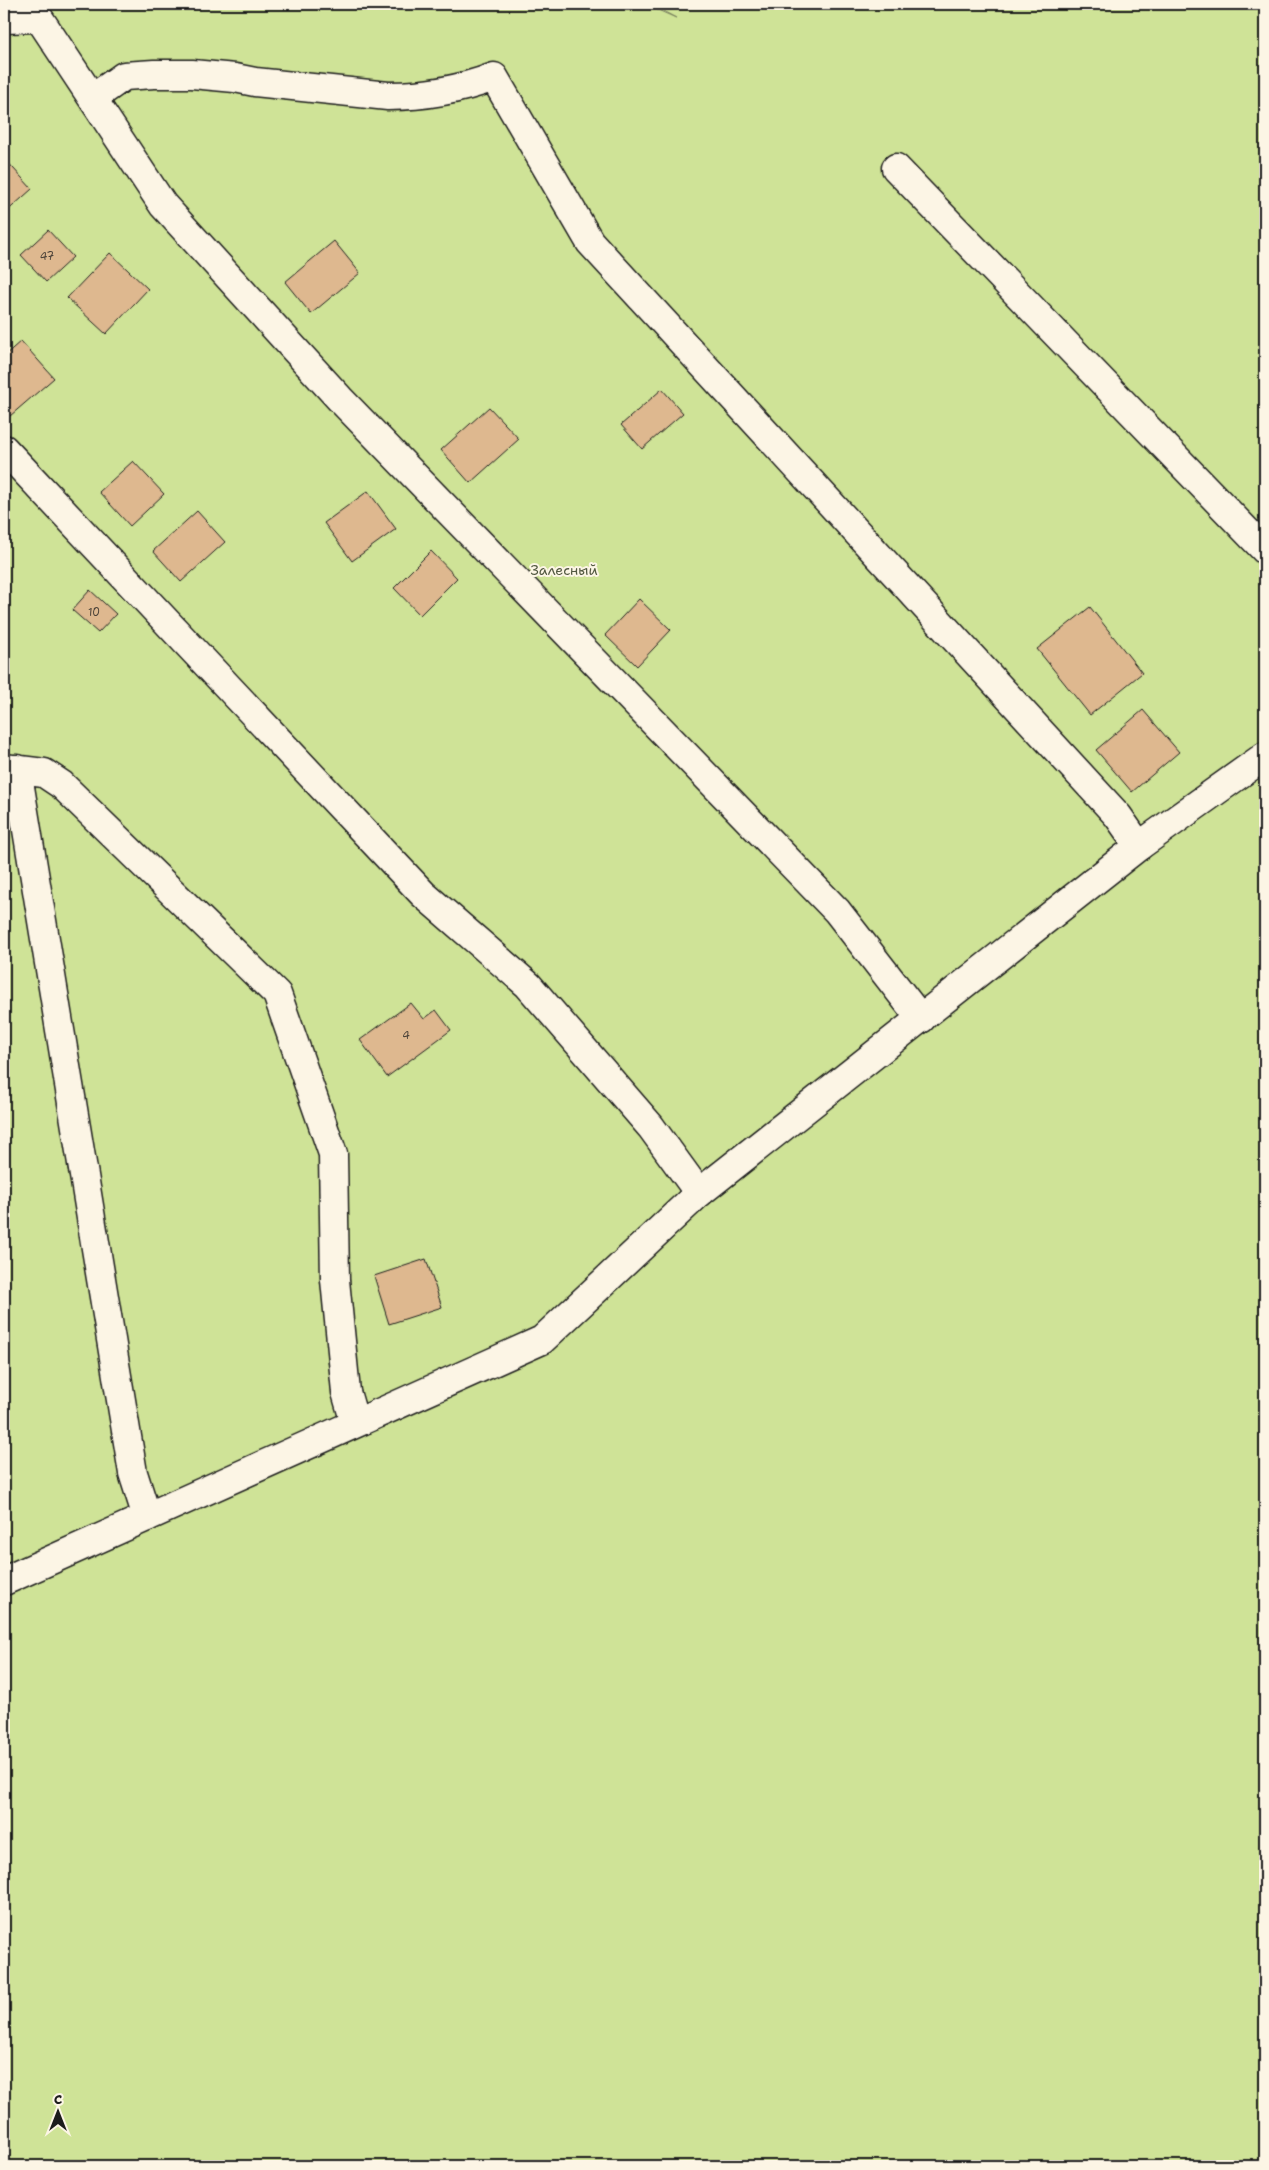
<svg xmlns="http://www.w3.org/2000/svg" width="1269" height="2170" font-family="'Shantell Sans',sans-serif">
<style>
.green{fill:#cfe397;stroke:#76805a}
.building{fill:#deb88f;stroke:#1c1c1c}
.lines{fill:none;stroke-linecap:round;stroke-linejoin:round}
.minor-casing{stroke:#1c1c1c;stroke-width:31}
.minor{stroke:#fcf5e5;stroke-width:28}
.labels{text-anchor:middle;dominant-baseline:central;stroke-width:4;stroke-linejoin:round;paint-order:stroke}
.number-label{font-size:11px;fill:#4c4339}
.park-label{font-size:14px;fill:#525841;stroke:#fcf5e5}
</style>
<rect width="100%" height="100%" fill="#f6e9d4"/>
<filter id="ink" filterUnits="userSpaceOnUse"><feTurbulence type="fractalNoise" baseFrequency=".02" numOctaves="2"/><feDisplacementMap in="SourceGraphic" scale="10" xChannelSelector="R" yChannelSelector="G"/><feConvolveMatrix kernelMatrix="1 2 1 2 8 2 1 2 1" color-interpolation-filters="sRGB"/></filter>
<g filter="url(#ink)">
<!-- green -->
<polygon class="green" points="24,4 644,4 676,18 650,4 1265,4 1265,2166 4,2166 4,12"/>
<!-- building -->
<g class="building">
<polygon points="4,158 32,189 4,214"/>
<polygon points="48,230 73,257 46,282 21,255"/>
<polygon points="334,241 360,273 311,314 285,282"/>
<polygon points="110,253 148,289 106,334 67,298"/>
<polygon points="21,341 54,378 10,416 4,409 4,356"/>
<polygon points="662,389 683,413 642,449 621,425"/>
<polygon points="489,407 519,439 470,483 441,450"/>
<polygon points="133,461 164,494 130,526 99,492"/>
<polygon points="368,491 396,529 352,561 324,523"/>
<polygon points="197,511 225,542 181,582 153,551"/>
<polygon points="431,551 457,578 420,615 394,588"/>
<polygon points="90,590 116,614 98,633 72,610"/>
<polygon points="639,599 671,630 637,666 605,635"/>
<polygon points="1090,607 1142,673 1090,715 1037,649"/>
<polygon points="1143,710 1179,752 1132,792 1096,750"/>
<polygon points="411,1003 424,1019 436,1010 451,1030 387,1077 360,1040"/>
<polygon points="426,1259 442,1307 389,1324 374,1276"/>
</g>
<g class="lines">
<defs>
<g id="minor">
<polyline points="4,19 39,18 163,205 340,399 837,911 921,1019"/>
<path d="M93,98L124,76L154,74H192L235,78L255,82L388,96C425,96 459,90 494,77L590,242L1118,816L1139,846"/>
<polyline points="896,168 1265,550"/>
<polyline points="4,449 423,894 528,985 651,1127 699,1193"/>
<polyline points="4,768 44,773 62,785 277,994 333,1154 335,1280 346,1392 355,1423"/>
<polyline points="17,769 133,1473 147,1517"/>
<polyline points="4,1581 542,1340 699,1193 1139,846 1265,756"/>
</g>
</defs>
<!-- minor casing -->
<use href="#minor" class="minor-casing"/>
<!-- minor -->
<use href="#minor" class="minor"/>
</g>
</g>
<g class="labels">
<!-- number labels -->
<g class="number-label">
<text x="47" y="256">47</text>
<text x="94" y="612">10</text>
<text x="406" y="1035">4</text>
</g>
<!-- park labels -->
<g class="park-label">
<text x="564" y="570">Залесный</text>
</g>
</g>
<!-- margin -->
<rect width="1269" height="2170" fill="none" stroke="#fcf5e5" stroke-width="20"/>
<rect x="10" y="10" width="1249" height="2150" fill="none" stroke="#1c1c1c" stroke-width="2" filter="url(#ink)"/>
<!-- north arrow -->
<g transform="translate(58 2112)" stroke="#fcf5e5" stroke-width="4" paint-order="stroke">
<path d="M0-4L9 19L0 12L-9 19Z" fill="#1c1c1c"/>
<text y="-8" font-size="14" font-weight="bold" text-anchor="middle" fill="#1c1c1c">С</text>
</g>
</svg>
